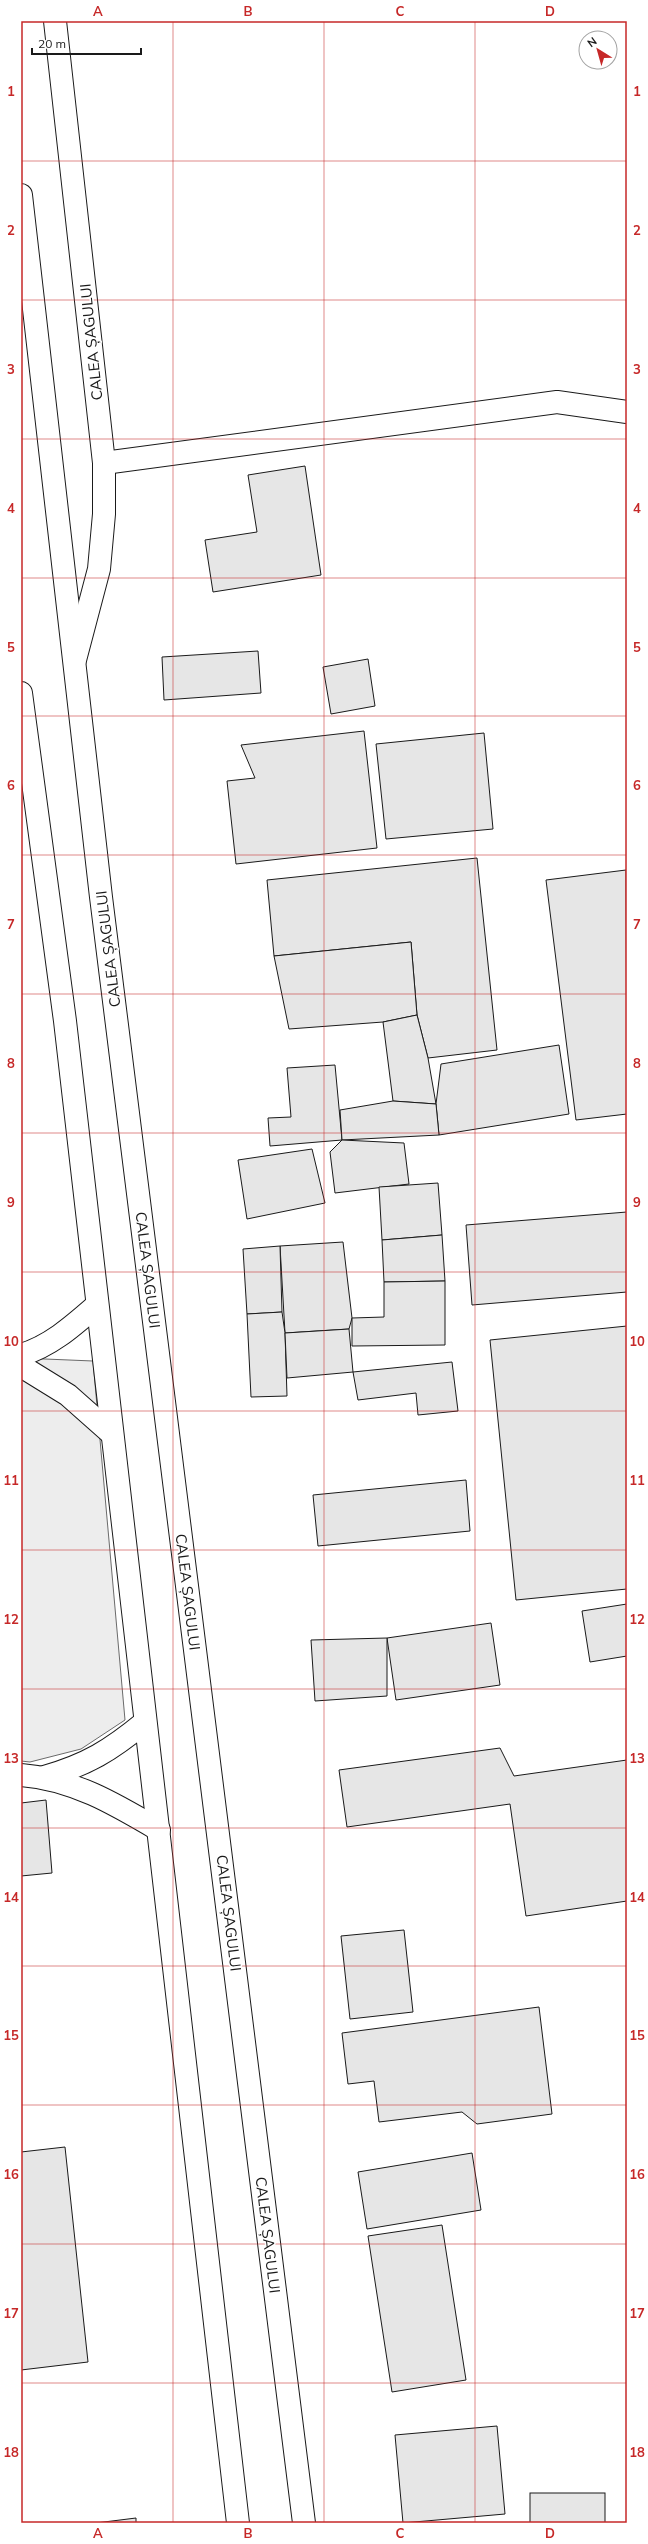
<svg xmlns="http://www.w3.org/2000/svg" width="648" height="2544" font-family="Mulish,sans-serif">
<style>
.parking{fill:#ededed;stroke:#6a6a6a}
.building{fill:#e6e6e6;stroke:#1a1a1a}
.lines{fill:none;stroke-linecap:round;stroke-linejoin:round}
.minor-casing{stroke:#1a1a1a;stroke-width:24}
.major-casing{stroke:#1a1a1a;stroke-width:24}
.minor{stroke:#fff;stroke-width:22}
.major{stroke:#fff;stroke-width:22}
.grid{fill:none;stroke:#c62828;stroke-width:1;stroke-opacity:0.55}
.labels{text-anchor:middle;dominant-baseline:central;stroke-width:3;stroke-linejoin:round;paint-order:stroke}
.street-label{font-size:15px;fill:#1a1a1a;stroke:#fff}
.neatline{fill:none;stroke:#c62828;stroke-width:1.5}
.grid-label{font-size:13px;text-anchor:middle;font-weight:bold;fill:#c62828}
</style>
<rect width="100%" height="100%" fill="#fff"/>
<!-- parking -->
<polygon class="parking" points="21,1358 93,1361 125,1720 81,1749 30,1762 21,1761"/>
<!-- building -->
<g class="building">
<polygon points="305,466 321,575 213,592 205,540 257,532 248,475"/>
<polygon points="258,651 261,693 164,700 162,657"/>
<polygon points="368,659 375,706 331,714 323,667"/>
<polygon points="364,731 377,848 236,864 227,781 255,778 241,745"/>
<polygon points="484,733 493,829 386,839 376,744"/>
<polygon points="477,858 497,1050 428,1058 417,1015 411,942 274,956 267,880"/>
<polygon points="626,870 627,1114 576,1120 546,880"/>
<polygon points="411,942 417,1015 383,1022 289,1029 274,956"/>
<polygon points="417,1015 428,1058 436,1104 393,1101 383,1022"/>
<polygon points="559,1045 569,1114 439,1135 436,1104 441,1064"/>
<polygon points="335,1065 342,1140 270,1146 268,1118 291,1117 287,1068"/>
<polygon points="393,1101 436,1104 439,1135 342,1140 340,1110"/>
<polygon points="342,1140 404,1143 409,1184 335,1193 330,1152"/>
<polygon points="312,1149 325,1203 247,1219 238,1160"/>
<polygon points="438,1183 442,1235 382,1240 379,1187"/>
<polygon points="627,1212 627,1292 472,1305 466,1225"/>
<polygon points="442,1235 445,1281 384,1282 382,1240"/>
<polygon points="343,1242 352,1318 349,1329 285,1333 280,1246"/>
<polygon points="280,1246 282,1312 247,1314 243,1249"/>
<polygon points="445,1281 445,1345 352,1346 352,1318 384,1317 384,1282"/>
<polygon points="282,1312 285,1333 287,1396 251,1397 247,1314"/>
<polygon points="627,1326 627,1589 516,1600 490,1340"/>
<polygon points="349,1329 353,1372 287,1378 285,1333"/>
<polygon points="452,1362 458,1411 418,1415 416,1393 358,1400 353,1372"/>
<polygon points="466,1480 470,1531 318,1546 313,1495"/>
<polygon points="627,1604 627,1656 590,1662 582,1611"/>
<polygon points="491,1623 500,1685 396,1700 387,1638"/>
<polygon points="387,1638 387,1696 315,1701 311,1640"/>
<polygon points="500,1748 514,1776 627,1760 627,1901 526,1916 510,1804 347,1827 339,1770"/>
<polygon points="46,1800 52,1873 21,1876 21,1803"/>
<polygon points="404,1930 413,2012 350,2019 341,1936"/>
<polygon points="539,2007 552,2114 477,2124 462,2112 379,2122 374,2081 348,2084 342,2033"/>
<polygon points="65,2147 88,2362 21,2370 21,2152"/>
<polygon points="472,2153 481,2210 367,2229 358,2172"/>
<polygon points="442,2225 466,2380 392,2392 368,2236"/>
<polygon points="497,2426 505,2514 403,2523 395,2435"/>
<rect x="530" y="2493" width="75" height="30"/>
<polygon points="136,2518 136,2523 96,2523"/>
</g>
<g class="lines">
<defs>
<g id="minor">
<polyline points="55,21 104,463 104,514 99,569 75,660"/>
<polyline points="104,463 557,402 627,412"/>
<path d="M21,1355C51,1346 74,1325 97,1305"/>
<polyline points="21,1366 68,1395 112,1434"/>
<path d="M21,1775C73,1779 115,1804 159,1830"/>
<path d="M44,1777C87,1765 111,1750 145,1722"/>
</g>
<g id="major">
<polyline points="21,195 101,897 304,2523"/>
<polyline points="21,693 65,1021 238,2523"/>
</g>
</defs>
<!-- minor casing -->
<use href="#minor" class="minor-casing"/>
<!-- major casing -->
<use href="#major" class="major-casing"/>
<!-- minor -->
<use href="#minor" class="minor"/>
<!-- major -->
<use href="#major" class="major"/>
</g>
<!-- grid -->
<path class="grid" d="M173,21V2523M324,21V2523M475,21V2523M21,161H627M21,300H627M21,439H627M21,578H627M21,716H627M21,855H627M21,994H627M21,1133H627M21,1272H627M21,1411H627M21,1550H627M21,1689H627M21,1828H627M21,1966H627M21,2105H627M21,2244H627M21,2383H627"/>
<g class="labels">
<!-- street labels -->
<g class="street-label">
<text transform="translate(91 342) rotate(-96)">CALEA ȘAGULUI</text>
<text transform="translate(108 949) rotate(-97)">CALEA ȘAGULUI</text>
<text transform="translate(148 1270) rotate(83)">CALEA ȘAGULUI</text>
<text transform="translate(188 1592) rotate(83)">CALEA ȘAGULUI</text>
<text transform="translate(229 1913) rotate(83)">CALEA ȘAGULUI</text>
<text transform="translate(268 2235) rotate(83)">CALEA ȘAGULUI</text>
</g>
</g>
<!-- border -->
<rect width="648" height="2544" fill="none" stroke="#ffffff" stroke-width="44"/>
<!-- north arrow -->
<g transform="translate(598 50) rotate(323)"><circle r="19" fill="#ffffff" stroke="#a3a3a3"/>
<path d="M0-3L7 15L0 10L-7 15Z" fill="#c62828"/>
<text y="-6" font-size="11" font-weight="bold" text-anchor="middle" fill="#1a1a1a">N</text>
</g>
<!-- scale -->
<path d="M32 48v6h109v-6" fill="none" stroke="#1a1a1a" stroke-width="2"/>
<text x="38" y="48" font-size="12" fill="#1a1a1a" stroke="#ffffff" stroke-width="3" paint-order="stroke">20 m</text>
<rect x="22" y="22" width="604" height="2500" class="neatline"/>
<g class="grid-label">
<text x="98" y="16">A</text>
<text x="248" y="16">B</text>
<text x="400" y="16">C</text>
<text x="550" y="16">D</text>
<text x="11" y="96">1</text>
<text x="637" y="96">1</text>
<text x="11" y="235">2</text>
<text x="637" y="235">2</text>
<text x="11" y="374">3</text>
<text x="637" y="374">3</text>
<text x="11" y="513">4</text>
<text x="637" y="513">4</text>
<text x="11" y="652">5</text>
<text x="637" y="652">5</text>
<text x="11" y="790">6</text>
<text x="637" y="790">6</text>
<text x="11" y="929">7</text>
<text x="637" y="929">7</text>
<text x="11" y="1068">8</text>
<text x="637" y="1068">8</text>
<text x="11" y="1207">9</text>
<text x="637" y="1207">9</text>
<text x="11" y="1346">10</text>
<text x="637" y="1346">10</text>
<text x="11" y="1485">11</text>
<text x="637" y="1485">11</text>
<text x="11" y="1624">12</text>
<text x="637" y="1624">12</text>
<text x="11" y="1763">13</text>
<text x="637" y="1763">13</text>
<text x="11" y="1902">14</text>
<text x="637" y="1902">14</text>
<text x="11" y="2040">15</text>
<text x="637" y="2040">15</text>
<text x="11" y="2179">16</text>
<text x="637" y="2179">16</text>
<text x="11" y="2318">17</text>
<text x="637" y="2318">17</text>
<text x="11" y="2457">18</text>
<text x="637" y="2457">18</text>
<text x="98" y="2538">A</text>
<text x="248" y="2538">B</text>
<text x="400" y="2538">C</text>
<text x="550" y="2538">D</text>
</g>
</svg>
